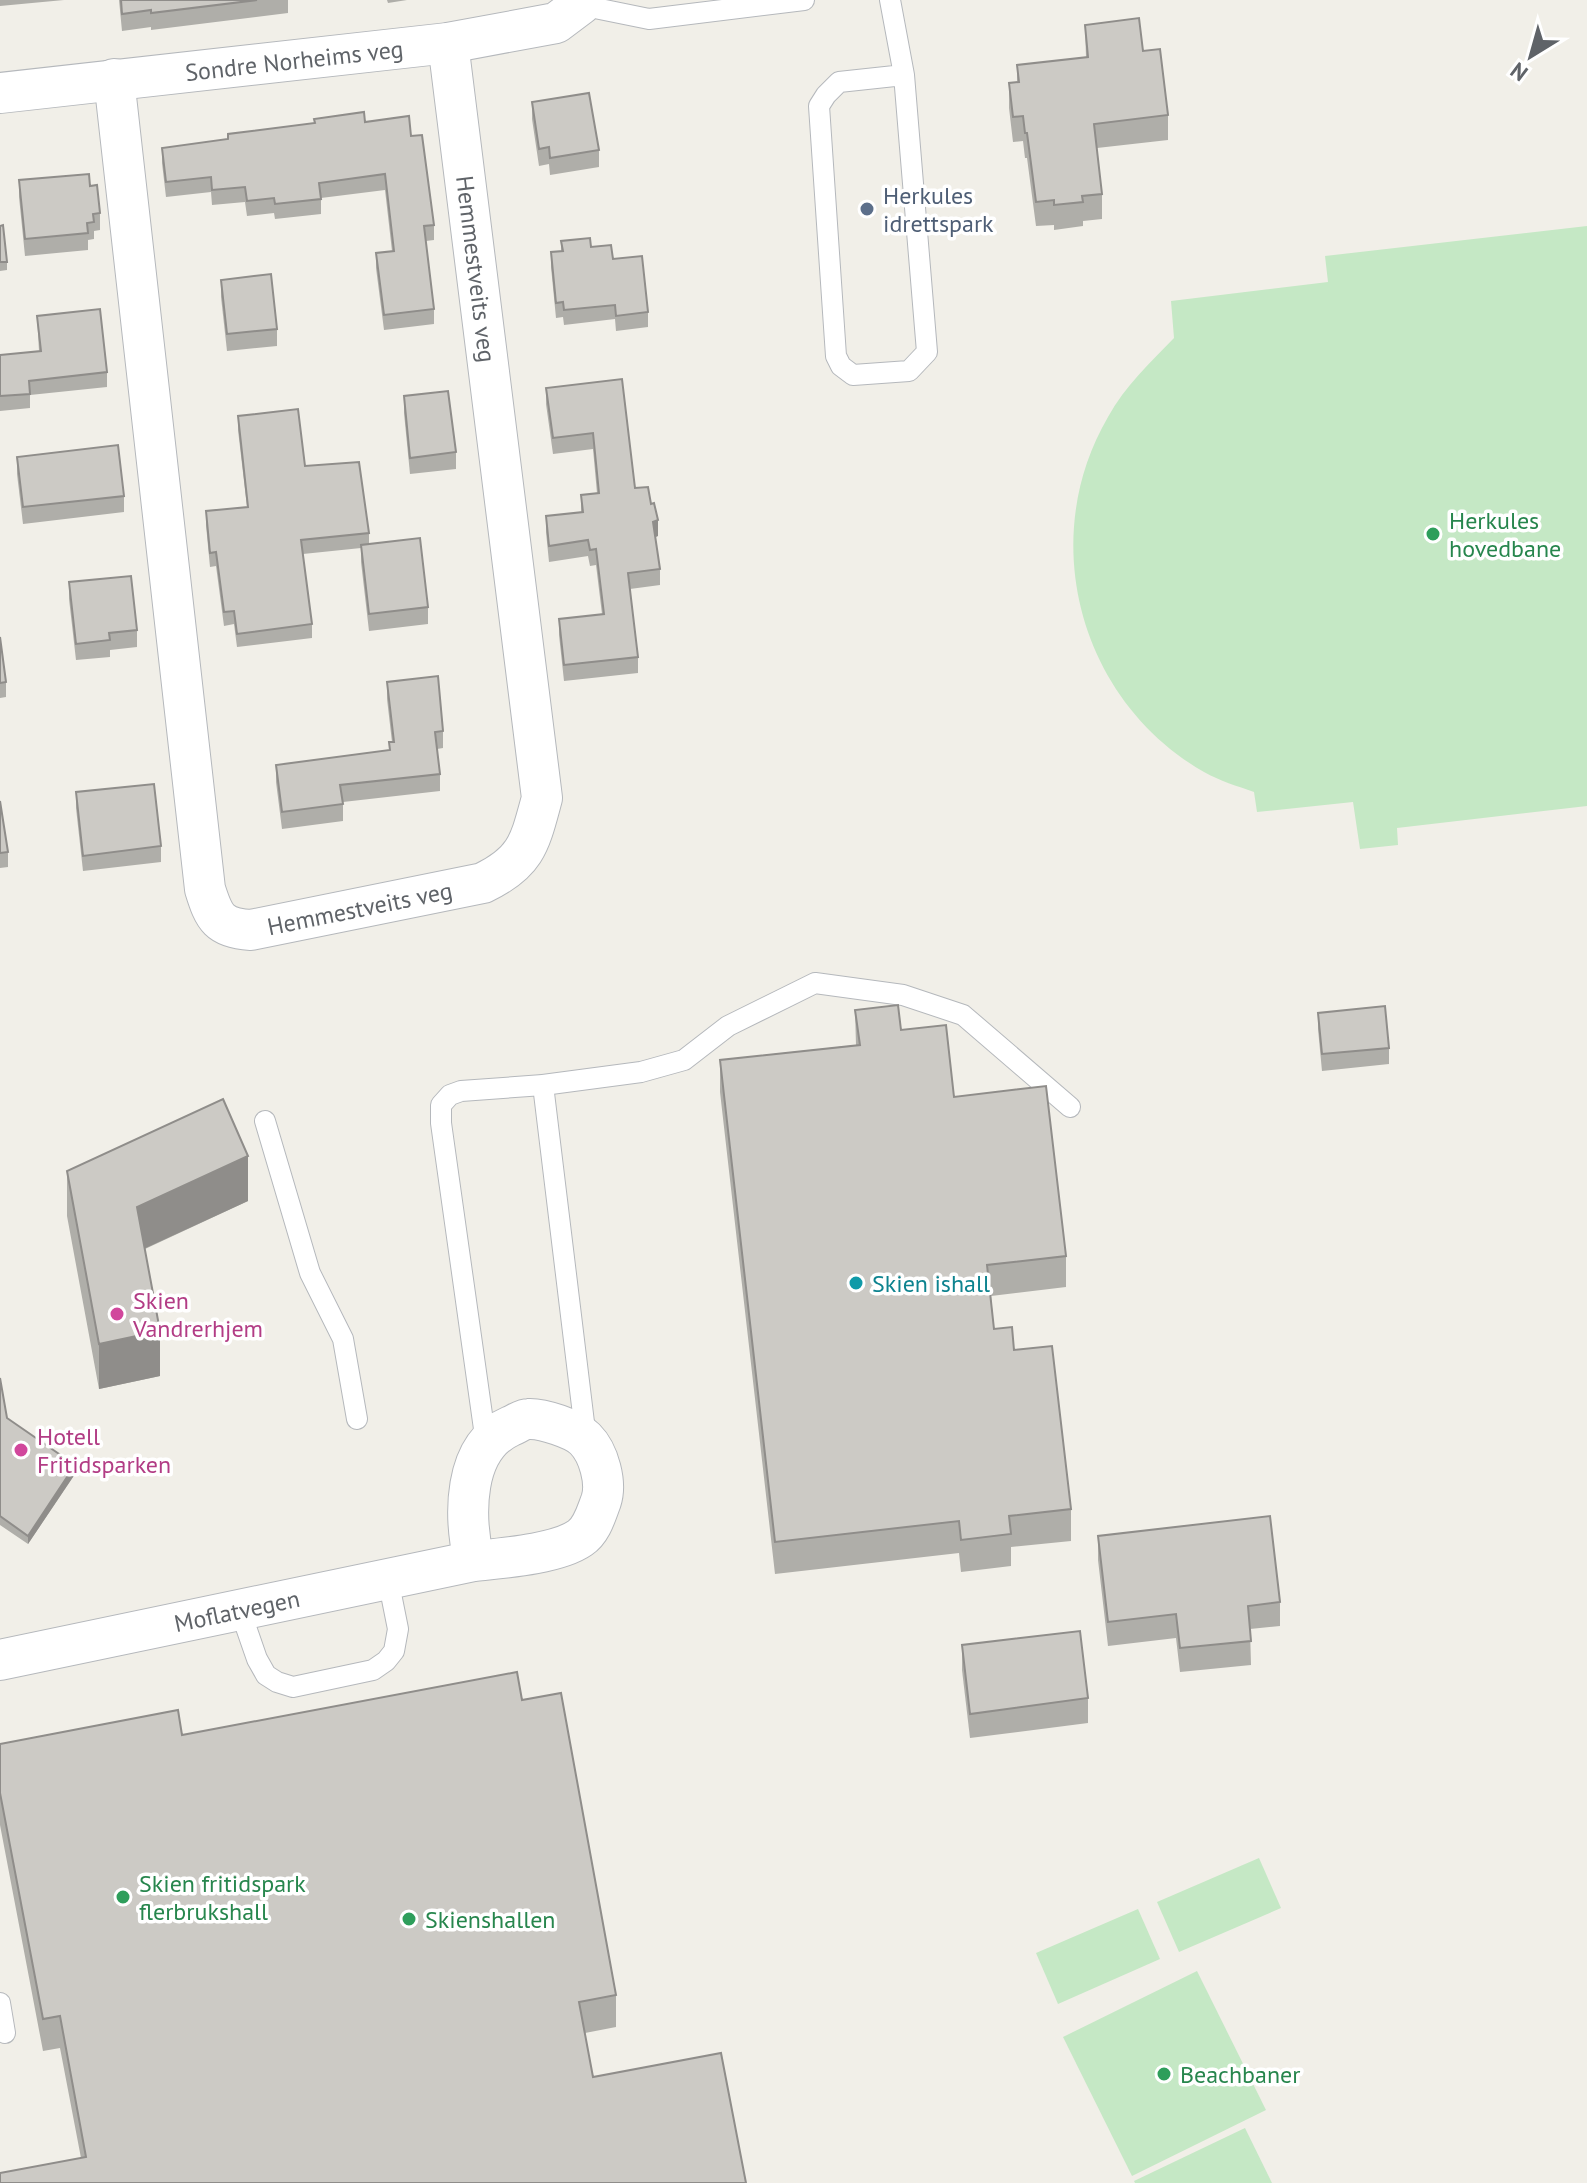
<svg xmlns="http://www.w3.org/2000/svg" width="1587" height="2183" font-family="'PT Sans',sans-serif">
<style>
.green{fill:#c5e8c5}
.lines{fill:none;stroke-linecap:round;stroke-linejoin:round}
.service-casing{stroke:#b5b8bc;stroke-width:22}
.minor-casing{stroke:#b5b8bc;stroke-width:42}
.service{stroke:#fff;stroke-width:20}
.minor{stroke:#fff;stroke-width:40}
.wall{fill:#afaea9}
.shaded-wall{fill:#8f8d8a}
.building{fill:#cccac5;stroke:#8f8d8a;stroke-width:2}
.service-dot{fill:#5c6f8a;stroke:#fff;stroke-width:3}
.leisure-dot{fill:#2e9e5b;stroke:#fff;stroke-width:3}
.culture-dot{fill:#0f9aa8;stroke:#fff;stroke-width:3}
.hotel-dot{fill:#d1479c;stroke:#fff;stroke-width:3}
.labels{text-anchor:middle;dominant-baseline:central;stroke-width:7;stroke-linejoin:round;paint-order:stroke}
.street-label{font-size:24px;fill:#5f6368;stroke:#fff}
.service-label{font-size:24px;fill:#4e5e75;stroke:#fff;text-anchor:start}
.leisure-label{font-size:24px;fill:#27864d;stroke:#fff;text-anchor:start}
.culture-label{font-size:24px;fill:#0d838f;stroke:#fff;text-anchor:start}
.hotel-label{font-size:24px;fill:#b23c85;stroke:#fff;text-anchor:start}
</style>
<rect width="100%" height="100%" fill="#f1efe8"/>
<!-- green -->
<g class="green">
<path d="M1587,226V806L1397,828L1398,845L1360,849L1353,802L1257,812L1254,792C1237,786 1220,781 1204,772C1080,701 1036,540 1108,417C1125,386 1150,363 1174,338L1171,301L1328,282L1325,256Z"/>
<polygon points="1259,1858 1281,1908 1179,1952 1157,1902"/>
<polygon points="1138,1909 1160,1959 1058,2004 1036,1953"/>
<polygon points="1197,1971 1266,2110 1132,2176 1063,2037"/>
<polygon points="1245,2128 1272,2183 1135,2183 1134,2181"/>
</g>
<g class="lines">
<defs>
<g id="service">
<polyline points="890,0 904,75 927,352 909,371 853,375 841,366 836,356 819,106 826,95 839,82 904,75"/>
<polyline points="580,5 649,19 804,0"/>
<polyline points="543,1085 586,1439"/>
<polyline points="265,1121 310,1273 343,1339 357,1419"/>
<polyline points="486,1443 441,1123 441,1105 450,1095 461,1091 543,1085 641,1072 684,1060 728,1026 815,983 903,995 963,1015 1070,1107"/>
<polyline points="240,1610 257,1659 266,1675 277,1682 293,1687 373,1670 386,1661 394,1651 398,1629 388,1579"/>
<polyline points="0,2003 5,2033"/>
</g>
<g id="minor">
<path id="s1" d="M114,79L205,889C214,918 219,928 251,930L483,883C527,862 530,842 542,798L448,43"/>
<path id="s2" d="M0,93L448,43L556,23L580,5L578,0"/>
<path id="s3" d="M0,1660L474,1561C502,1558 557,1554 580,1538C592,1530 596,1514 601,1501C607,1483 599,1453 585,1439C575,1429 542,1418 528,1419C523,1419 516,1424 511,1426C462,1447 464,1517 474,1561"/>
</g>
</defs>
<!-- service casing -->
<use href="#service" class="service-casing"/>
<!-- minor casing -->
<use href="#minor" class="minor-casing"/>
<!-- service -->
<use href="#service" class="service"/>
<!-- minor -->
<use href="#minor" class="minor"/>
</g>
<!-- wall -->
<g class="wall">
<polygon points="0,0 64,0 0,6"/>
<polygon points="119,0 288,0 288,13 151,30 151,27 122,31"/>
<polygon points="387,0 407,0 388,3"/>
<polygon points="1085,25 1143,51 1168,115 1168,140 1097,148 1102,194 1102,219 1083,221 1083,226 1054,230 1054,225 1036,226 1027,158 1025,158 1023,141 1013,142 1009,108 1009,83 1017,82 1017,65 1086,57"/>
<polygon points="532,102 599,150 599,167 550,175 549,164 539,166 532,119"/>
<polygon points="365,122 411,136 434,225 434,240 426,241 434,309 434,324 384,330 376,268 376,253 392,251 385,190 321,198 321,214 275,219 274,213 247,216 245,202 212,205 211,192 166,197 162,163 162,148"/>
<polygon points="19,180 90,186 100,213 100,230 94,231 94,239 88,240 88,250 25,256 19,197"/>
<polygon points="0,226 7,262 7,270 0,271"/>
<polygon points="561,241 591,247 613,259 648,312 648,327 616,331 615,319 564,325 563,317 556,318 551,267 551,252 561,251"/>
<polygon points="221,280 277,329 277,346 227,351 221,297"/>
<polygon points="37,316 107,372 107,387 30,395 30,408 0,411 0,355 39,351"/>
<polygon points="622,379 635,488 651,504 658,536 655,537 660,569 660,585 630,589 638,657 638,673 564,681 559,635 559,619 602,614 596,565 590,566 588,556 549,562 546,532 546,516 581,512 581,495 597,493 593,449 553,454 546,404 546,388"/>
<polygon points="404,396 456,452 456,469 410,474 404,413"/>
<polygon points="238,416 305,466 369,533 369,544 428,607 428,624 369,631 361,562 361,548 303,554 312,624 312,638 237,647 234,624 224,626 216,566 210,567 206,525 206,511 247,507 238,430"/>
<polygon points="17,457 124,496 124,512 23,524 17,474"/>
<polygon points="69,582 137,630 137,647 110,650 110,657 76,660 69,599"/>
<polygon points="0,637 6,682 6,697 0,698"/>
<polygon points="387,682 443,731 443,748 437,749 440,774 440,791 343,802 343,821 282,829 276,782 276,765 389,750 389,742 392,742 387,699"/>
<polygon points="76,792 161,846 161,862 83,871 76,808"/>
<polygon points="0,801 8,852 8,867 0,868"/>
<polygon points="855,1010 901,1030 954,1097 1066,1256 1066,1287 991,1296 994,1329 1014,1350 1071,1509 1071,1541 1011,1547 1011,1566 961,1572 959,1553 775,1574 720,1092 720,1060 856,1045"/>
<polygon points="1318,1013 1389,1048 1389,1064 1322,1071 1318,1029"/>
<polygon points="67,1171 248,1201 145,1249 160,1376 99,1389 67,1216"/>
<polygon points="0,1378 7,1418 75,1474 28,1544 0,1525"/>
<polygon points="1098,1536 1280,1602 1280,1626 1250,1629 1251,1665 1180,1672 1176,1638 1108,1646 1098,1560"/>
<polygon points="962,1645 1088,1698 1088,1723 970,1738 962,1670"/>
<polygon points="522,1700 616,1995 616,2027 585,2033 593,2077 81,2158 60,2048 43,2051 0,1825 0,1744 182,1735"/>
</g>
<!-- shaded-wall -->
<g class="shaded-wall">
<polygon points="658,520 658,536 653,538 653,522"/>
<polygon points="248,1156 248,1201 137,1252 137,1207"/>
<polygon points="160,1331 160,1376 99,1389 99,1344"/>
<polygon points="75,1465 75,1474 28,1544 28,1536"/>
</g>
<!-- building -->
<g class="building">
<polygon points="121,0 257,0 151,13 151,10 122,14"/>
<polygon points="1139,18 1143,51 1160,49 1168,115 1094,124 1102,194 1082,196 1083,202 1054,205 1054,200 1036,202 1027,133 1025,133 1023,116 1013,117 1009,83 1019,82 1017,65 1088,57 1085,25"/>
<polygon points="589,93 599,150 550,158 549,147 539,149 532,102"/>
<polygon points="364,112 365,122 409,116 411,136 422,135 434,225 424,226 434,309 384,315 376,253 394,251 385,174 319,183 321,199 275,204 274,198 247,201 245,187 212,190 211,177 166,182 162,148 228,139 228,134 315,123 314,119"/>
<polygon points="89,174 90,186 97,185 100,213 93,214 94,222 87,223 88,233 25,239 19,180"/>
<polygon points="3,225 7,262 0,262 0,226"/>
<polygon points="590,238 591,247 611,245 613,259 642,256 648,312 616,316 615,305 564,310 563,302 556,303 551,252 563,251 561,241"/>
<polygon points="271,274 277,329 227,334 221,280"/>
<polygon points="100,309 107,372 29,381 30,394 0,396 0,355 41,351 37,316"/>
<polygon points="622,379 635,488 648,487 651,504 654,503 658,520 653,522 660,569 628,573 638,657 564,665 559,619 604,614 596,549 590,550 588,540 549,546 546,516 583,512 581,495 599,493 593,433 553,438 546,388"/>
<polygon points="448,391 456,452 410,458 404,396"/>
<polygon points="298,409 305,466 359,462 369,533 301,540 312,624 237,634 234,611 224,612 216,552 210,553 206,511 248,507 238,416"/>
<polygon points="118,445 124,496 23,507 17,457"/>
<polygon points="420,538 428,607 369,614 361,545"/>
<polygon points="131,576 137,630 109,633 110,640 76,644 69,582"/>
<polygon points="0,637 6,682 0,683"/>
<polygon points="438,676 443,731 435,732 440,774 340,785 343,804 282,812 276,765 390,750 389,742 394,742 387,682"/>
<polygon points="154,784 161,846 83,856 76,792"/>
<polygon points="0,801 8,852 0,853"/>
<polygon points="898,1005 901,1030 946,1025 954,1097 1046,1086 1066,1256 987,1265 994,1329 1012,1327 1014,1350 1052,1346 1071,1509 1009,1516 1011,1534 961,1540 959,1521 775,1542 720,1060 860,1045 855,1010"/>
<polygon points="1385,1006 1389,1048 1322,1054 1318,1013"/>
<polygon points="223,1099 248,1156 137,1207 160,1331 99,1344 67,1171"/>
<polygon points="0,1378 7,1418 75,1465 28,1536 0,1516"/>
<polygon points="1270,1516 1280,1602 1248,1606 1251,1641 1180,1648 1176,1614 1108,1622 1098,1536"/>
<polygon points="1080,1631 1088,1698 970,1714 962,1645"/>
<polygon points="517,1672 522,1700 561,1693 616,1995 579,2002 593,2077 721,2053 746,2183 0,2183 0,2173 86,2157 60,2016 43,2019 0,1793 0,1744 178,1710 182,1735"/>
</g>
<!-- markers -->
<circle class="service-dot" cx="867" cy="209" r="8"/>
<g class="leisure-dot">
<circle cx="1433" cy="534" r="8"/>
<circle cx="123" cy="1897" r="8"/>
<circle cx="409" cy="1919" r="8"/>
<circle cx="1164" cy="2074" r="8"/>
</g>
<circle class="culture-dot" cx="856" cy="1283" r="8"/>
<g class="hotel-dot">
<circle cx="117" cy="1314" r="8"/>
<circle cx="21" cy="1450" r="8"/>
</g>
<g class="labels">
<!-- street labels -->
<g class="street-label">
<text stroke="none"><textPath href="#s2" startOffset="296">Sondre Norheims veg</textPath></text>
<text transform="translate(476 269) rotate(83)">Hemmestveits veg</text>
<text stroke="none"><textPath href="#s1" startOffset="994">Hemmestveits veg</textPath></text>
<text stroke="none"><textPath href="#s3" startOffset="242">Moflatvegen</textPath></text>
</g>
<!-- service labels -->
<g class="service-label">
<text x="883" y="195">Herkules<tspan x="883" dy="28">idrettspark</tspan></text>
</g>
<!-- leisure labels -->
<g class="leisure-label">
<text x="1449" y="520">Herkules<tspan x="1449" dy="28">hovedbane</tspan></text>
<text x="139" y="1883">Skien fritidspark<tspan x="139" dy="28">flerbrukshall</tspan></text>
<text x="425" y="1919">Skienshallen</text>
<text x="1180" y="2074">Beachbaner</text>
</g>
<!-- culture labels -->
<g class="culture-label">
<text x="872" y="1283">Skien ishall</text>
</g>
<!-- hotel labels -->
<g class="hotel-label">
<text x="133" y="1300">Skien<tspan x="133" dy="28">Vandrerhjem</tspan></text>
<text x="37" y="1436">Hotell<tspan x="37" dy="28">Fritidsparken</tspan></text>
</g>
</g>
<!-- north arrow -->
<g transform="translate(1531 56) rotate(217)" stroke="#ffffff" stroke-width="6" paint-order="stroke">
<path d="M0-6L14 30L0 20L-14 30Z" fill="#5f6368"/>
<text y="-12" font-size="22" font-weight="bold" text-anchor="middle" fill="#5f6368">N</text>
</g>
</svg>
